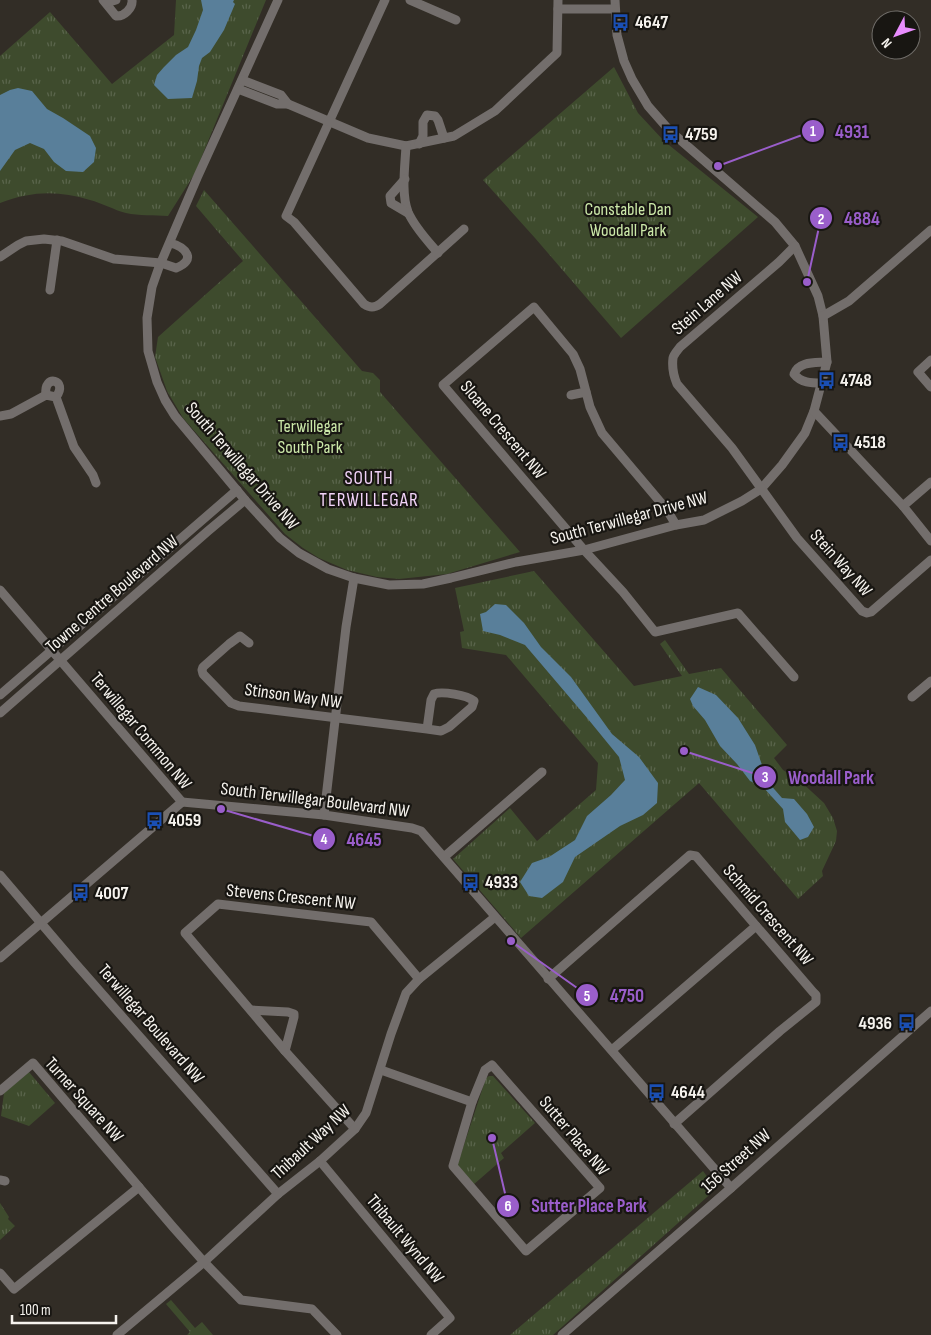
<svg xmlns="http://www.w3.org/2000/svg" width="931" height="1335" font-family="'Sofia Sans Condensed',sans-serif">
<style>
.park{fill:url(#park-tufts)}
.water{fill:#597f9a}
.lines{fill:none;stroke-linecap:round;stroke-linejoin:round}
.minor{stroke:#736e6c;stroke-width:9}
.labels{text-anchor:middle;dominant-baseline:central;stroke-width:4.5;stroke-linejoin:round;paint-order:stroke}
.poi-label{font-size:18px;font-weight:bold;fill:#f6f3ee;stroke:#181612;text-anchor:start}
.park-label{font-size:18px;fill:#cce9a9;stroke:#181612}
.street-label{font-size:18px;fill:#f6f3ee;stroke:#181612}
.neighbourhood-label{font-size:19px;letter-spacing:1px;fill:#f1d2f8;stroke:#181612}
.leader{fill:none;stroke:#9a5ecb;stroke-width:2}
.callout-dot{fill:#9a5ecb;stroke:#181612;stroke-width:2}
.mark-label{font-size:15px;text-anchor:middle;font-weight:bold;fill:#fff}
.callout-label{font-size:19px;text-anchor:middle;font-weight:bold;fill:#9a5ecb;stroke:#181612;stroke-width:4.5;stroke-linejoin:round;paint-order:stroke}
</style>
<defs>
<pattern id="park-tufts" width="24" height="20" patternUnits="userSpaceOnUse" patternTransform="scale(1.25)"><rect width="24" height="20" fill="#3e4b2d"/><path d="M3 7l-1-3M5 7V3M7 7l1-3M15 17l-1-3M17 17v-4M19 17l1-3" fill="none" stroke="#5a654c"/></pattern>
</defs>
<rect width="100%" height="100%" fill="#322d26"/>
<!-- park -->
<g class="park">
<path d="M176,0H266L195,173L168,216C155,215 139,216 126,213C114,210 102,203 90,200C58,190 31,191 0,203V56L50,12L112,84L174,35Z"/>
<polygon points="614,67 638,113 664,141 758,217 621,338 535,238 483,180"/>
<polygon points="204,190 362,371 373,373 380,380 380,392 520,552 447,574 399,579 377,577 347,570 319,558 303,548 285,534 183,418 167,391 155,357 158,337 243,261 196,206"/>
<polygon points="534,571 634,686 682,676 660,644 665,640 689,674 721,668 787,745 774,758 783,770 799,780 824,803 833,818 837,831 836,841 822,871 823,876 798,899 699,783 521,938 453,859 510,808 537,841 596,790 598,763 506,655 462,648 460,632 464,631 455,588"/>
<polygon points="29,1072 55,1103 29,1126 1,1116 4,1093"/>
<polygon points="489,1076 493,1076 535,1123 501,1153 504,1158 473,1185 457,1166 486,1078"/>
<polygon points="703,1171 716,1189 553,1335 510,1335"/>
<polygon points="0,1203 9,1217 8,1219 15,1226 0,1240"/>
<polygon points="171,1300 195,1328 202,1322 213,1335 187,1335 190,1332 166,1304"/>
</g>
<!-- water -->
<g class="water">
<polygon points="201,0 234,0 233,2 235,4 224,30 210,52 202,58 199,66 197,81 192,98 168,99 154,85 157,75 164,67 176,55 188,47 196,30 203,10"/>
<polygon points="18,88 32,91 47,109 63,118 90,136 96,148 94,162 83,172 66,171 54,162 44,149 30,143 15,150 0,171 0,95 10,90"/>
<polygon points="495,604 506,605 524,623 541,647 571,677 612,734 639,757 658,783 657,803 643,815 620,826 575,857 563,882 542,898 529,896 520,882 532,863 549,857 575,840 587,816 611,795 625,780 619,757 588,719 525,645 500,635 483,631 480,614 486,612"/>
<polygon points="698,687 716,695 738,718 755,745 768,782 782,798 794,799 807,814 814,827 808,837 800,840 785,822 783,809 763,787 750,781 737,764 720,746 705,720 693,706 690,699"/>
</g>
<g class="lines">
<!-- minor -->
<g class="minor">
<path d="M103,0L116,16C124,17 133,8 132,0"/>
<polyline points="278,0 197,178 159,267 152,287 147,318 148,351 157,382 165,400 175,416 245,500 280,538 299,553 328,569 354,578 389,585 423,584 451,578 516,562 584,550 676,525 704,520 742,501 761,489 782,465 805,433 814,411 827,362 823,316 818,296 795,246 775,222 670,131 648,106 632,79 624,61 617,35 615,0"/>
<path d="M385,0L286,216L294,222L364,304C370,308 374,308 380,304L464,229"/>
<polyline points="410,0 456,20"/>
<polyline points="106,3 116,0"/>
<polyline points="558,9 615,9"/>
<polyline points="242,80 281,95 288,104"/>
<polyline points="238,89 277,104 288,104 368,138 406,146 454,136 495,111 557,53 558,0"/>
<polyline points="419,144 423,136 423,122 427,115 435,116 438,120 444,138"/>
<path d="M406,146C405,166 401,194 408,212C415,228 428,241 438,253"/>
<polyline points="405,179 390,196 391,203 408,213"/>
<path d="M795,246L779,262L680,347C678,350 674,354 673,358C672,366 674,377 677,384L732,448L797,538L862,611L867,613L871,612L931,560"/>
<path d="M0,257L18,245L26,241L44,239L62,241L114,259L161,263L176,268C197,260 186,247 170,243"/>
<polyline points="50,290 57,240"/>
<polyline points="823,316 849,301 931,230"/>
<polyline points="931,360 918,372 931,387"/>
<path d="M822,383C811,383 801,383 794,374C799,361 815,363 827,362"/>
<path d="M46,395C43,373 69,380 56,397"/>
<polyline points="571,395 586,392"/>
<polyline points="814,411 903,506 931,541"/>
<polyline points="0,416 11,414 46,395 56,397 74,447 93,475 96,483"/>
<polyline points="903,506 931,482"/>
<polyline points="676,525 667,510 602,433 590,407 580,369 573,354 534,307 443,385 584,550 623,592 655,632 738,613 794,677"/>
<polyline points="0,590 182,802"/>
<path d="M249,643L240,636L229,644L203,667L202,670L203,674L231,703L239,706L427,729L441,731L449,727L472,707L474,701C467,695 442,691 434,694L431,700L427,729"/>
<polyline points="0,695 237,490"/>
<polyline points="912,697 931,681"/>
<polyline points="0,713 208,531 245,500"/>
<polyline points="182,802 324,815 412,828 421,831 731,1188"/>
<polyline points="324,815 346,627 354,578"/>
<polyline points="444,857 542,772"/>
<polyline points="0,875 75,963 278,1194"/>
<polyline points="0,958 182,802"/>
<polyline points="548,979 690,855 696,856 813,992 816,995 816,1002 780,1031 674,1124"/>
<polyline points="251,1010 288,1012 294,1014 294,1017 285,1051"/>
<polyline points="612,1050 756,926"/>
<polygon points="492,1065 600,1188 526,1251 453,1166 472,1102 485,1070"/>
<polyline points="381,1070 472,1102"/>
<polyline points="0,1091 33,1063 173,1227 204,1262 241,1300 312,1309 337,1335"/>
<polyline points="355,1129 285,1051 185,933 218,904 371,922 419,979"/>
<polyline points="320,1161 450,1318 431,1335"/>
<polyline points="0,1180 5,1181"/>
<polyline points="0,1273 14,1289 139,1187"/>
<polyline points="117,1335 204,1262 278,1194 320,1161 355,1129 366,1113 391,1034 406,993 419,979 495,917"/>
<polyline points="562,1335 731,1188 931,1011"/>
</g>
</g>
<!-- icons -->
<defs>
<symbol id="bus-bare" viewBox="-9 -9 18 18"><path d="M-5-6H5V4H4V6H2V4H-2V6H-4V4H-5ZM-3.5-4V0h7V-4ZM-3.5 1.2v1.5H-2V1.2ZM2 1.2v1.5H3.5V1.2Z" fill="#1a4fb4" stroke="#181612" stroke-width="2.5" paint-order="stroke"/></symbol>
</defs>
<g fill-rule="evenodd">
<use href="#bus-bare" x="608" y="10" width="25" height="25"/>
<use href="#bus-bare" x="658" y="122" width="25" height="25"/>
<use href="#bus-bare" x="814" y="368" width="25" height="25"/>
<use href="#bus-bare" x="828" y="430" width="25" height="25"/>
<use href="#bus-bare" x="142" y="808" width="25" height="25"/>
<use href="#bus-bare" x="458" y="870" width="25" height="25"/>
<use href="#bus-bare" x="68" y="880" width="25" height="25"/>
<use href="#bus-bare" x="894" y="1010" width="25" height="25"/>
<use href="#bus-bare" x="644" y="1080" width="25" height="25"/>
</g>
<g class="labels">
<!-- poi labels -->
<g class="poi-label">
<text x="635" y="22">4647</text>
<text x="685" y="134">4759</text>
<text x="840" y="380">4748</text>
<text x="854" y="442">4518</text>
<text x="168" y="820">4059</text>
<text x="485" y="882">4933</text>
<text x="95" y="893">4007</text>
<text x="892" y="1023" text-anchor="end">4936</text>
<text x="671" y="1092">4644</text>
</g>
<!-- park labels -->
<g class="park-label">
<text x="628" y="209">Constable Dan<tspan x="628" dy="21">Woodall Park</tspan></text>
<text x="310" y="426">Terwillegar<tspan x="310" dy="21">South Park</tspan></text>
</g>
<!-- street labels -->
<g class="street-label">
<text transform="translate(707 303) rotate(-41)">Stein Lane NW</text>
<text transform="translate(503 430) rotate(50)">Sloane Crescent NW</text>
<text transform="translate(242 466) rotate(49)">South Terwillegar Drive NW</text>
<text transform="translate(629 518) rotate(-15)">South Terwillegar Drive NW</text>
<text transform="translate(841 563) rotate(48)">Stein Way NW</text>
<text transform="translate(112 594) rotate(-41)">Towne Centre Boulevard NW</text>
<text transform="translate(293 696) rotate(8)">Stinson Way NW</text>
<text transform="translate(141 731) rotate(50)">Terwillegar Common NW</text>
<text transform="translate(315 800) rotate(7)">South Terwillegar Boulevard NW</text>
<text transform="translate(291 897) rotate(6)">Stevens Crescent NW</text>
<text transform="translate(768 915) rotate(49)">Schmid Crescent NW</text>
<text transform="translate(151 1024) rotate(49)">Terwillegar Boulevard NW</text>
<text transform="translate(84 1100) rotate(48)">Turner Square NW</text>
<text transform="translate(574 1136) rotate(50)">Sutter Place NW</text>
<text transform="translate(311 1142) rotate(-43)">Thibault Way NW</text>
<text transform="translate(736 1161) rotate(-42)">156 Street NW</text>
<text transform="translate(405 1239) rotate(50)">Thibault Wynd NW</text>
</g>
<!-- neighbourhood labels -->
<g class="neighbourhood-label">
<text x="369" y="478">SOUTH<tspan x="369" dy="22">TERWILLEGAR</tspan></text>
</g>
</g>
<!-- callouts -->
<path class="leader" d="M718 166L813 131M807 282L821 218M684 751L765 777M221 809L324 839M511 941L587 995M492 1138L508 1206"/>
<g class="callout-dot">
<circle cx="718" cy="166" r="5"/>
<circle cx="807" cy="282" r="5"/>
<circle cx="684" cy="751" r="5"/>
<circle cx="221" cy="809" r="5"/>
<circle cx="511" cy="941" r="5"/>
<circle cx="492" cy="1138" r="5"/>
<circle cx="813" cy="131" r="12"/>
<circle cx="821" cy="218" r="12"/>
<circle cx="765" cy="777" r="12"/>
<circle cx="324" cy="839" r="12"/>
<circle cx="587" cy="995" r="12"/>
<circle cx="508" cy="1206" r="12"/>
</g>
<g class="mark-label">
<text x="813" y="136">1</text>
<text x="821" y="224">2</text>
<text x="765" y="782">3</text>
<text x="324" y="844">4</text>
<text x="587" y="1001">5</text>
<text x="508" y="1211">6</text>
</g>
<g class="callout-label">
<text x="852" y="138">4931</text>
<text x="862" y="225">4884</text>
<text x="831" y="784">Woodall Park</text>
<text x="364" y="846">4645</text>
<text x="627" y="1002">4750</text>
<text x="589" y="1212">Sutter Place Park</text>
</g>
<!-- north arrow -->
<g transform="translate(896 35) rotate(229)"><circle r="24" fill="#181612" stroke="#716e6a"/>
<path d="M0-4L9 19L0 12L-9 19Z" fill="#e98dfe"/>
<text y="-8" font-size="14" font-weight="bold" text-anchor="middle" fill="#f6f3ee">N</text>
</g>
<!-- scale -->
<path d="M12 1315v8h104v-8" fill="none" stroke="#f6f3ee" stroke-width="2.5"/>
<text x="20" y="1315" font-size="15" fill="#f6f3ee" stroke="#181612" stroke-width="4" paint-order="stroke">100 m</text>
</svg>
